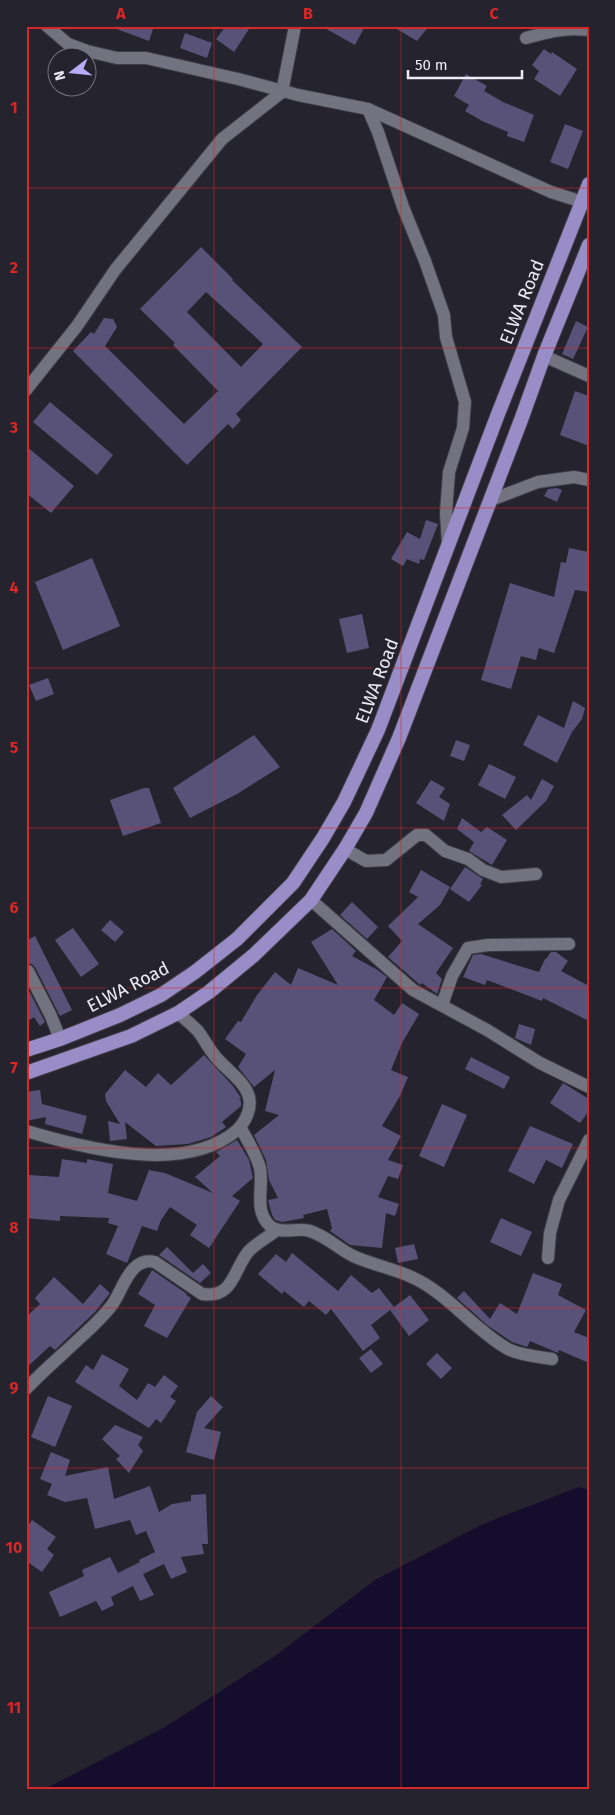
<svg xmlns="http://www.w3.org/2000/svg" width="615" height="1815" font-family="'Fira Sans',sans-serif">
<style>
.water{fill:#150d2c}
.building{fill:#595278;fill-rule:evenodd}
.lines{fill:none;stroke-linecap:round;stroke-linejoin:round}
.minor-casing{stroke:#3f3d47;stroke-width:14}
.primary-casing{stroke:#3f3d47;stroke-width:16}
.minor{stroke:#73727f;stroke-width:12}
.primary{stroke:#988dc6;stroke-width:14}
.grid{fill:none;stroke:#d62828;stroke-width:1;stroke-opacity:0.55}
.labels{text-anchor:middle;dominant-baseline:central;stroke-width:5;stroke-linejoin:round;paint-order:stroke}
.street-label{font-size:18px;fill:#edecf4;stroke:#25232e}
.neatline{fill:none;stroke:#d62828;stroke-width:2}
.grid-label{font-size:16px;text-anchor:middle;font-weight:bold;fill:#d62828}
</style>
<rect width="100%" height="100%" fill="#25232e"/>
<!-- water -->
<polygon class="water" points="579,1487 589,1490 589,1789 45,1789 165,1727 275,1656 375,1580 483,1524"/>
<!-- building -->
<g class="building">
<polygon points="114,26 154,26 149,41 114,28"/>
<polygon points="226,26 251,26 234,52 216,39"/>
<polygon points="321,26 365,26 355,45"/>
<polygon points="392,26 429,26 417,41"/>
<polygon points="185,33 212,43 207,58 180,48"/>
<polygon points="544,49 551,54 552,52 577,69 560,96 534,79 539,71 532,65"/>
<polygon points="466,74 487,86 484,91 503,102 534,115 524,142 507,136 508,132 482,121 465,111 469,105 454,96"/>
<polygon points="565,124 583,131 568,169 550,162"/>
<path d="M201,247L233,279L232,280L302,347L236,414L241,420L233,429L228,424L187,465L73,351L91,332L94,334L104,318L113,319L117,327L105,346L184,424L218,391L173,345L175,343L140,309ZM206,292L263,344L241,367L187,312Z"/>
<polygon points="576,321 588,327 573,359 562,354"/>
<polygon points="575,391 589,396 589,446 560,435"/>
<polygon points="50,402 113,455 97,475 33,422"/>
<polygon points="26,446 74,486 51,513 26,493"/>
<polygon points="557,488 562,490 557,502 544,496 548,489"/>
<polygon points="426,520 438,524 424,560 420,559 419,564 407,559 403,566 391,559 407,532 420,539"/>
<polygon points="569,548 589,552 589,592 575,590 554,653 539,648 536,660 521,656 511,689 481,680 510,583 554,597 561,562 566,563"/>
<polygon points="92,558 120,626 63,650 35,582"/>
<polygon points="362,614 369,648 347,653 339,619"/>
<polygon points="48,678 54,694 36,701 29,685"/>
<polygon points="573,701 585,708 582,719 572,732 557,763 523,745 538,715 564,728"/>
<polygon points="254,735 280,767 237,794 190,818 173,788"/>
<polygon points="456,740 470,745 464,761 450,756"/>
<polygon points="489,764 516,777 505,799 478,785"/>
<polygon points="542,779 554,786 546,801 516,830 502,815 527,795 531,800"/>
<polygon points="431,780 445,788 439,797 450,804 444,821 416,803"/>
<polygon points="144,788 149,788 161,823 123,836 110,800"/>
<polygon points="462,818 481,832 487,827 507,840 492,865 469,851 474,842 457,829"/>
<polygon points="465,867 483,879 480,884 482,885 469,902 450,889"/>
<polygon points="421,870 450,887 440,905 418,924 453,948 436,973 442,979 437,994 422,983 420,985 418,983 388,957 402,941 388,926 418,897 409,892"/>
<polygon points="352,902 378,927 367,939 340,915"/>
<polygon points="110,920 124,932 115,942 101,930"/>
<polygon points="73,928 99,964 81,977 55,940"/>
<polygon points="332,929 356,951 352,956 376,969 387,977 374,1000 394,1015 402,1003 419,1014 402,1043 391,1070 408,1077 400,1096 382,1126 401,1136 388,1160 403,1165 398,1179 388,1176 378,1197 399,1204 395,1216 386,1213 382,1248 350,1245 330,1231 332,1228 327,1209 303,1215 304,1218 282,1222 275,1220 272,1215 268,1200 278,1198 269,1180 266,1160 254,1135 279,1115 265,1111 275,1070 254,1087 238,1067 246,1054 225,1039 238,1021 241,1022 257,995 275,972 291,985 298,968 338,985 311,942"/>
<polygon points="35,936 72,1010 60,1016 35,967 32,964 26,963 26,941"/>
<polygon points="551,952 556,952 568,961 561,971 589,986 589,1021 543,998 542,1001 487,980 485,985 463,977 473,955 481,954 539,972 545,959 546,959"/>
<polygon points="26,985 45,1022 40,1026 34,1017 26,1022"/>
<polygon points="519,1024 535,1029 531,1045 515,1038"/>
<polygon points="204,1055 233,1086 241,1098 239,1099 241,1101 241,1106 222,1122 226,1127 211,1137 188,1144 156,1146 125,1122 127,1139 110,1141 108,1121 120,1124 106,1101 105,1094 125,1070 146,1087 158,1073 171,1085"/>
<polygon points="471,1057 510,1077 504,1089 465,1069"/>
<polygon points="563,1083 589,1099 589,1111 580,1123 550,1103"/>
<polygon points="40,1090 42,1104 87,1116 82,1134 45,1124 46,1117 26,1121 26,1092"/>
<polygon points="442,1104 467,1115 444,1167 419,1156"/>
<polygon points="530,1126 573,1144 562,1168 546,1160 534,1184 508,1171"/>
<polygon points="237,1140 249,1160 253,1178 232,1196 240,1201 209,1248 190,1235 197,1225 170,1207 161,1220 157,1231 142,1226 127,1263 106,1254 118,1226 108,1223 109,1218 60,1216 60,1221 26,1218 26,1191 28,1191 29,1175 59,1177 62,1159 87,1163 87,1159 113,1164 108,1193 137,1201 149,1170 165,1173 213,1193 195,1177 220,1156 216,1152"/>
<polygon points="501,1218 532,1232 521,1256 490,1242"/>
<polygon points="414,1244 418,1259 398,1263 395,1248"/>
<polygon points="167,1247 193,1273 203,1264 211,1273 200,1283 159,1255"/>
<polygon points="292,1253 338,1291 351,1275 372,1293 379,1288 394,1307 371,1325 380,1338 363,1351 331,1309 326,1315 309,1301 304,1307 284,1291 282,1294 258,1274 276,1254 286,1262"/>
<polygon points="152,1270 187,1294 186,1295 191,1298 167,1338 144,1326 155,1305 138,1294"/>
<polygon points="533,1273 562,1284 558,1295 586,1310 574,1332 589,1338 589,1363 559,1350 558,1353 530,1341 527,1347 512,1342 487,1325 457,1298 464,1291 490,1319 500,1303 517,1314"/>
<polygon points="54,1277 83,1304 100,1284 110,1293 95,1312 55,1350 50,1346 26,1368 26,1317 40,1304 35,1298"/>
<polygon points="410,1295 429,1320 409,1336 390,1310"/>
<polygon points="371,1349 383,1364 371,1373 359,1358"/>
<polygon points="437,1353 452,1368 441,1379 426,1364"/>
<polygon points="102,1354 129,1369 119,1386 137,1400 148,1383 155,1387 164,1375 178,1386 170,1397 176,1401 161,1423 156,1419 149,1428 75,1382 86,1365 93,1370"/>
<polygon points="48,1396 72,1406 55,1447 31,1437"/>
<polygon points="211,1396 223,1407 204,1428 221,1432 214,1460 186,1452 197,1412"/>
<polygon points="115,1425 143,1437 138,1445 143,1451 129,1473 116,1459 120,1456 102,1439"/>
<polygon points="51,1452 70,1460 65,1476 108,1467 114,1499 150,1486 159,1512 172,1504 191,1501 191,1495 206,1494 208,1544 202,1544 204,1554 181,1557 187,1572 171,1579 164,1564 143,1574 154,1595 140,1601 133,1586 111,1597 114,1605 102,1611 96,1601 60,1617 49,1592 84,1576 82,1570 110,1557 118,1573 140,1562 139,1560 155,1552 146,1531 136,1535 130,1520 95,1529 87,1498 65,1502 47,1495 52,1484 40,1479"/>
<polygon points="32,1520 56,1537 47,1549 54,1555 42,1572 26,1561 26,1529"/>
</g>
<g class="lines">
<defs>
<g id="minor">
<polyline points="47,26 68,44 87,51 117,58 146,58 238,79 298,95 368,109 551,192 589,204"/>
<path d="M526,38C548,32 566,27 589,30"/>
<polyline points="368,109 378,132 403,207 425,261 444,315 446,337 465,402 463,428 449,472 446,513 448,545"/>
<polyline points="544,356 589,376"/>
<polyline points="26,390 77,326 115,270 222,139 282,92 295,26"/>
<polyline points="491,500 538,482 574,477 589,480"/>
<polyline points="345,849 366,861 386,860 417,835 426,835 445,851 468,859 483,870 501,877 536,874"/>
<polyline points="311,900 413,990 487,1030 540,1063 589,1087"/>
<polyline points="28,971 51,1016 60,1039"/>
<polyline points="442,1005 452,976 468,948 488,945 569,944"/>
<path d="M240,1127C247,1140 256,1153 260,1168C264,1187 253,1210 270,1226C280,1235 298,1227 310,1231C326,1236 339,1249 353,1256C371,1264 390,1268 407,1275C447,1291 471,1328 508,1349C518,1355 540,1357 552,1359"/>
<path d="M26,1131C86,1148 183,1175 236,1131C245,1123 252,1109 249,1097C245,1081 225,1069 215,1056C209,1049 204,1039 198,1031C192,1025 185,1019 178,1013"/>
<polyline points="548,1258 550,1233 559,1200 589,1140"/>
<path d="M26,1389C43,1371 62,1355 80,1338C91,1328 103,1317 112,1305C123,1290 130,1256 155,1262L202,1294C233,1299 233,1271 248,1252C255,1244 268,1237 277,1230"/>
</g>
<g id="primary">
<polyline points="26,1050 60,1039 120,1015 161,995 195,972 237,939 293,883 323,838 344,802 378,730 498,414 589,184"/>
<polyline points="26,1073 131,1036 178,1013 209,992 254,955 311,900 345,849 366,813 399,738 521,420 544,356 589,245"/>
</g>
</defs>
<!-- minor casing -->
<use href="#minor" class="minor-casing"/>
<!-- primary casing -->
<use href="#primary" class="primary-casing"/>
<!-- minor -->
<use href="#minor" class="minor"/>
<!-- primary -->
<use href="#primary" class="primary"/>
</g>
<!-- grid -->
<path class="grid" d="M214,26V1789M401,26V1789M26,188H589M26,348H589M26,508H589M26,668H589M26,828H589M26,988H589M26,1148H589M26,1308H589M26,1468H589M26,1628H589"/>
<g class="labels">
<!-- street labels -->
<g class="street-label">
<text transform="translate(522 302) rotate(-68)">ELWA Road</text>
<text transform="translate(377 681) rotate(-69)">ELWA Road</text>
<text transform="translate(128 987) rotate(-27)">ELWA Road</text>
</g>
</g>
<!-- border -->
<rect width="615" height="1815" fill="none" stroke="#25232e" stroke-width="55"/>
<!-- north arrow -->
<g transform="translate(72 72) rotate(254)"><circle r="24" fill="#25232e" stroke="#75737d"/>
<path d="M0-4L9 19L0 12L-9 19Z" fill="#b9abf7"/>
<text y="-8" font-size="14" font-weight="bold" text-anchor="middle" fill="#edecf4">N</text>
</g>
<!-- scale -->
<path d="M408 70v8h114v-8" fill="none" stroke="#edecf4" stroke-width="2.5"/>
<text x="415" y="70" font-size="15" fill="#edecf4" stroke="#25232e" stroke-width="4" paint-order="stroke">50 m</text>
<rect x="28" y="28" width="560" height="1760" class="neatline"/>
<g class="grid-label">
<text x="121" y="19">A</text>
<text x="308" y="19">B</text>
<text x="494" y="19">C</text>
<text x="14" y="113">1</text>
<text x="14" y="273">2</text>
<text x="14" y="433">3</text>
<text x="14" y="593">4</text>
<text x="14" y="753">5</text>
<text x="14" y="913">6</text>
<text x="14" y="1073">7</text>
<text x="14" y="1233">8</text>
<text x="14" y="1393">9</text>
<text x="14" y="1553">10</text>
<text x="14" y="1713">11</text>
</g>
</svg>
